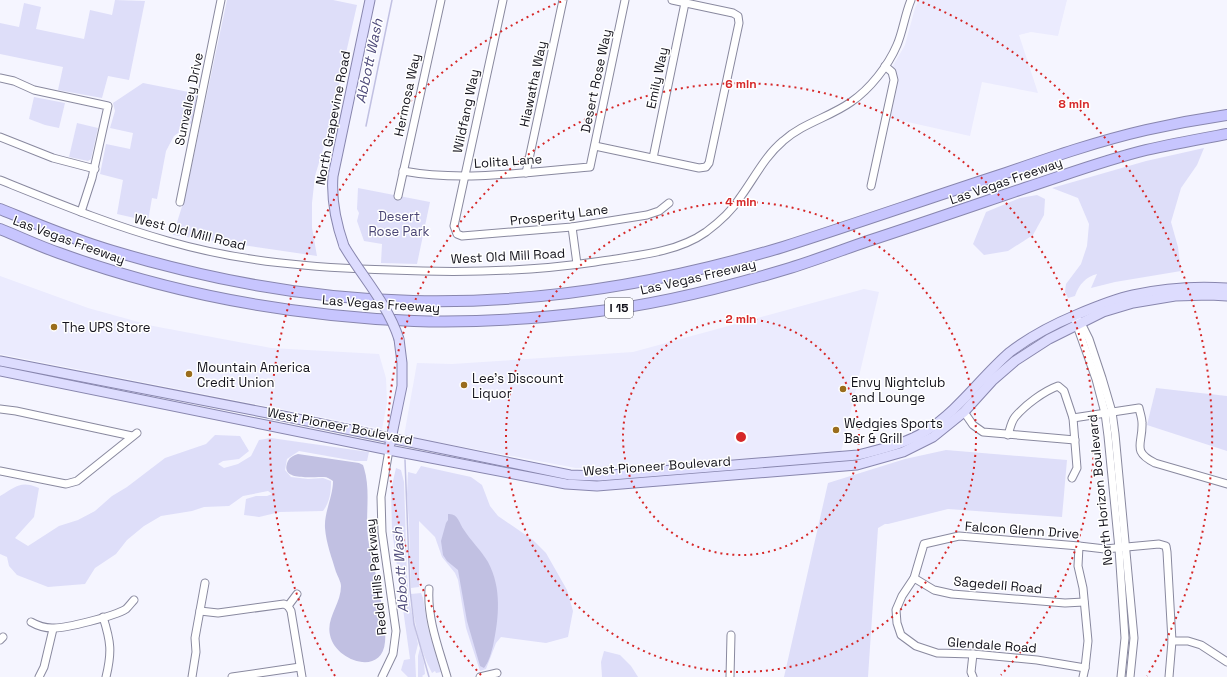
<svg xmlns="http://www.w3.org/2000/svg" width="1227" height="677" font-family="'Space Grotesk',sans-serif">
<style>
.built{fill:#ebebfe}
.green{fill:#dedef9}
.water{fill:#c1c0e2}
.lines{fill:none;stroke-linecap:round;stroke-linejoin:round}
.stream{stroke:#c1c0e2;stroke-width:1.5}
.minor-casing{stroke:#89899f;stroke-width:9}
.major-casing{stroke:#8886ae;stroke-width:11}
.highway-casing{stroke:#8886ae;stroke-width:12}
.minor{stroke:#fff;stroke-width:7}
.major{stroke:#dddcfe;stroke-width:9}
.highway{stroke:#c7c5fe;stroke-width:10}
.major-bridge-casing{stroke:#8886ae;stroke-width:11;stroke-linecap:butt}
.major-bridge{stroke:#dddcfe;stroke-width:9}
.ring{fill:none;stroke:#d62828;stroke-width:2;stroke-dasharray:2 4}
.poi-dot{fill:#9a6d1c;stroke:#fff;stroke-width:1.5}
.labels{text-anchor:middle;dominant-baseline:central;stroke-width:3;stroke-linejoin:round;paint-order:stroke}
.shield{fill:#fff;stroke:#59585f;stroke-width:1}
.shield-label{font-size:12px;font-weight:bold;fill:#12111a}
.street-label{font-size:13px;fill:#12111a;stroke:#fff}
.park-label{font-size:13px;fill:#4a4675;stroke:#fff}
.poi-label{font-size:13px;fill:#12111a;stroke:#fff;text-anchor:start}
.water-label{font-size:14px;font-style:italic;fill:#4f4b7b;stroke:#fff}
.centre{fill:#d62828;stroke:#fff;stroke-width:2}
.ring-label{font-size:12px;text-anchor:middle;font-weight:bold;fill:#d62828;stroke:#fff;stroke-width:3;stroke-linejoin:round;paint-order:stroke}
</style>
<rect width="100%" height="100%" fill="#f5f5ff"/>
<!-- built -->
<g class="built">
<polygon points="919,0 1067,0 1058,36 1031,32 1019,35 1038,93 982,82 970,136 890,118 898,82 893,81 891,69 905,45 915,8"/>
<polygon points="0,276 88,308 153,326 271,348 379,354 386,378 387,403 382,429 0,354"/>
<polygon points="864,289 879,292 841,452 675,466 576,468 404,436 417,363 452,364 633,352"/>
</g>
<!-- green -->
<g class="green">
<polygon points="115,0 145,1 129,80 108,76 102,98 58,90 63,67 0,54 0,23 19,27 24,3 41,7 36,29 84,39 90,10 112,15"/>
<polygon points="227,0 333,0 357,5 327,136 315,176 312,203 312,228 317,256 173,235 185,197"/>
<polygon points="143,83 199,94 193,122 174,136 166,151 157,199 152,198 148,221 117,214 123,180 100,174 106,144 130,149 133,133 110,128 115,111 113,103"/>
<polygon points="34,97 65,103 59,128 45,125 29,119"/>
<polygon points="77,123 98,128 91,159 88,161 69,157"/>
<path d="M1204,148L1197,165L1181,188L1171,222L1178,247L1181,271L1115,282L1091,288L1097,274C1086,277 1079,284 1075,296L1068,298L1065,292L1066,284L1081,264L1087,246L1089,224L1078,198L1052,188L1146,161Z"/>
<polygon points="358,188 430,202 417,264 381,263 382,244 364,241 357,221 359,213 357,209"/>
<polygon points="1037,195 1045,199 1044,215 1033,235 1008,251 984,255 973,244 986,212 1020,198"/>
<polygon points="1156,388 1227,396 1227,451 1147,425"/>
<path d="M215,435L240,436L249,451L239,459L223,461L218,464L224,468L238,464L251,456L259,440L271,438L369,452L367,461H355L299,451L287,459L285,470L291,477L308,479L323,478L331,481C331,492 330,502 323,511L280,512L259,517L244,515L246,499L256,496H267L272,494L268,491L243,496L229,506L204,507L192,511L161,516L144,526L127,540L116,554L95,568L85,584L48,587L17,575L9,566L7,557L0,554V496C16,487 20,480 39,488L34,517L15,538L28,546L59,526L78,520L95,511L112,496L127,487L165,458L206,444Z"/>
<polygon points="946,450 1067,460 1062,517 948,509 888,524 885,524 878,528 868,677 784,677 828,483 905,459"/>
<polygon points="421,466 471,477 482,485 490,506 498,516 533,540 546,553 567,590 573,611 568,637 546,643 501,637 496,643 486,669 480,671 466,628 458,580 455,573 442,557 435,537 419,521 419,587 411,588 409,524 407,494 408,472 416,474"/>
<polygon points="396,468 401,470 404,482 407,575 409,599 418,644 415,656 416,677 408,677 401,670 404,660 410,659 392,530 391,490"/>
<path d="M421,593L423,598L428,628L441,672L436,673L435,671L432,673C419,649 414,621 411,594Z"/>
<polygon points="420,648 424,663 425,674 422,676 423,677 418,677 418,656"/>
<polygon points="604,651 620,655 631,666 638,677 602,677 601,662"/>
</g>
<!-- water -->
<g class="water">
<path d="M298,454L359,463L363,465L364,468C371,491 365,515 368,538C369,547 372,558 374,567C378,583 381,599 383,615C384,623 386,633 385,642C382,677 335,661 330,635C326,618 341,604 341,586C341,582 338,577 336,572C332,558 326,543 325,528C324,512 333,497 333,481C330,479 327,477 324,477C315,476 278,483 288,461C290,457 294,455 298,454Z"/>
<path d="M448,514C458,513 459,523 464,530C471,541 481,550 488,562C502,588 499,618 493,646C491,653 489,662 484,668L480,666L467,621L458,570L447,561L443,555L441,541L446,523L448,520Z"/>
</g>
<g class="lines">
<!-- stream -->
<g class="stream">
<polyline points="366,126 392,0"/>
<polyline points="405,460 410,590 414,624 429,677"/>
</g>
<defs>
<g id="minor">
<polyline points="503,0 454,226 457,234 462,236 572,227 647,215 659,211 669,203"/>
<polyline points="0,78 14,81 34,90 108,106 92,178 81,212"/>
<polyline points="0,137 53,158 95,169"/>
<polyline points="595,146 699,168 706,167 709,163 739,23 738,16 733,13 672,0"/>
<polyline points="653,158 685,3"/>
<path d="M403,171C463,182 529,172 590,167L625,0"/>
<polyline points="526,173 563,0"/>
<path d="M0,180C55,202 110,225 168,241C240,262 315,268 391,270C459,273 527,272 595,262C631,256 675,254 706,232C718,223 731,212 739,199C754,179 764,157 783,141C803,123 830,117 851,102C870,89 888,66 897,45C903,31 905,14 911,0"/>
<polyline points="871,186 894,80 892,72 885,66"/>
<polyline points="398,196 441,0"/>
<polyline points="180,202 221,0"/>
<polyline points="572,227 577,264"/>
<polyline points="1074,316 1081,323 1089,339 1102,378 1112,412 1115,434 1134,638 1130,677"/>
<polyline points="1075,320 1096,379 1105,413 1108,436 1119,549 1125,638 1121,677"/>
<polyline points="0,409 16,411 132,436"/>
<polyline points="964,412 973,425 983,432 1075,440"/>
<path d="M1073,418L1139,408C1140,413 1142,418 1142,423C1143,444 1131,451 1155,463L1227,484"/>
<path d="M1008,435C1010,429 1011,422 1015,417C1025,405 1044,391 1058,386L1064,391L1073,418L1077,468L1072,478"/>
<polyline points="0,471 66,484 77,481 137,433"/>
<polyline points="1079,546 1078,566 1083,588 1088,641 1085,668 1083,677"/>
<polyline points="914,578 934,590 952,594 1065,603 1084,602"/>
<path d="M429,589C427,619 439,649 447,677"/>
<polyline points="297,594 288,606 291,611 302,677"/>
<polyline points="200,611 218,613 284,604 288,606"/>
<path d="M103,617C111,642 112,652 106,677"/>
<path d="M31,622C38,626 44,628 52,628C64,629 115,616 126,609C129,606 132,602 134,600"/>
<polyline points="0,640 3,637"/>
<polyline points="1172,641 1188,641 1201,645 1227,662"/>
<polyline points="1085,668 1037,660 973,654 937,653 916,646 901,635 897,623 896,610 902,596 914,578 924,544 959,536 1079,546 1105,549 1159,544 1166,546 1167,552 1172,641 1169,677"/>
<polyline points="39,677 44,667 53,629"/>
<polyline points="192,677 196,652 195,638 205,583"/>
<polyline points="232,677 300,667"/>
<polyline points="382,677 393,654 396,631 382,532 381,497 389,450"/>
<polyline points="480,677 497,673"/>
<polyline points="730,677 731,635"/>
<polyline points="973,677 971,672 973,654"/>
</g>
<g id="major">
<path d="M344,246C336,223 331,201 333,176L370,0"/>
<path d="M0,361L278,415L570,475L599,476L858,455C881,449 905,444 926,431C959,410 981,377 1010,352C1031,336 1052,325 1076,315C1095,307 1114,299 1133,295C1164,288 1196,286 1227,288"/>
<polyline points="0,371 389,450 566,484 597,486 857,465 903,452 933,437 964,412 993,380 1015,361 1049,339 1103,312 1133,303 1175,296 1210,295 1227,296"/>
<polyline points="390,444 402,386 402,363 399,339"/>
</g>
<g id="highway">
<path d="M0,209C37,224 74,240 113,251C210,280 312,299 413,301C538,304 663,283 783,247C858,223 932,197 1006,173C1052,157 1098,141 1146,130C1173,124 1200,119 1227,115"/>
<path d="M0,229C20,237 39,246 59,253C172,294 293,316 414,321C473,323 533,319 591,312C656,305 727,287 790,268C816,260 842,250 868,241C920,224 972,206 1025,188C1065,175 1105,160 1146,150C1172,144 1200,139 1227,134"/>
</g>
</defs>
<!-- minor casing -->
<use href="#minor" class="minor-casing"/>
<!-- major casing -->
<use href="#major" class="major-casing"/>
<!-- highway casing -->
<use href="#highway" class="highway-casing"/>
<!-- minor -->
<use href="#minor" class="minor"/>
<!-- major -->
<use href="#major" class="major"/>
<!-- highway -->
<use href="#highway" class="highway"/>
<defs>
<path id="major-bridge" d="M344,246C363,278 387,303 399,339"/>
</defs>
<!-- major-bridge casing -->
<use href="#major-bridge" class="major-bridge-casing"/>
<!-- major-bridge -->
<use href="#major-bridge" class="major-bridge"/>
</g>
<!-- distance rings -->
<g class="ring">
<circle cx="741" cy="437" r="118"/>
<circle cx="741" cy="437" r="235"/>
<path d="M481 675A353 353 0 1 1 1001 675"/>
<path d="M335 676A471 471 0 0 1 565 0M917 0A471 471 0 0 1 1147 676"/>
</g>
<!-- markers -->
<g class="poi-dot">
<circle cx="54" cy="327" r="4"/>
<circle cx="189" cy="374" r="4"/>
<circle cx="464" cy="385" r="4"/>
<circle cx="843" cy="389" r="4"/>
<circle cx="836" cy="430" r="4"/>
</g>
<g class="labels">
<!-- shield labels -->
<rect class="shield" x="605" y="298" width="28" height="20" rx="3"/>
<g class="shield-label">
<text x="619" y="308">I 15</text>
</g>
<!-- street labels -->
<g class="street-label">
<text transform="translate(657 78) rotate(-78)">Emily Way</text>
<text transform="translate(596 81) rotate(-78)">Desert Rose Way</text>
<text transform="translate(533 84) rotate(-78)">Hiawatha Way</text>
<text transform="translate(407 95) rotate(-78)">Hermosa Way</text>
<text transform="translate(189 99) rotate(-78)">Sunvalley Drive</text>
<text transform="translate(466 111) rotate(-78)">Wildfang Way</text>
<text transform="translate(333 118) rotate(-79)">North Grapevine Road</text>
<text transform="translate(508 161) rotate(-4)">Lolita Lane</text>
<text transform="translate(1006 181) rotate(-19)">Las Vegas Freeway</text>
<text transform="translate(559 215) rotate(-7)">Prosperity Lane</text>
<text transform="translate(190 232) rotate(14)">West Old Mill Road</text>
<text transform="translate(69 240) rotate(20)">Las Vegas Freeway</text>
<text transform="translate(508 256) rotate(-3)">West Old Mill Road</text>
<text transform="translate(698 277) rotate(-13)">Las Vegas Freeway</text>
<text transform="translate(381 304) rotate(4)">Las Vegas Freeway</text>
<text transform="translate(340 426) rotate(11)">West Pioneer Boulevard</text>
<text transform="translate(657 466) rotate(-4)">West Pioneer Boulevard</text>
<text transform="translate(1100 490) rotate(-96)">North Horizon Boulevard</text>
<text transform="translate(1022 530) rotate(4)">Falcon Glenn Drive</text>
<text transform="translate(376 577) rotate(-96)">Redd Hills Parkway</text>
<text transform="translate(998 585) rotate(5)">Sagedell Road</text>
<text transform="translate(992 645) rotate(4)">Glendale Road</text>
</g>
<!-- park labels -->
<g class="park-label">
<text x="399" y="216">Desert<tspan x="399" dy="15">Rose Park</tspan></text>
</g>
<!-- poi labels -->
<g class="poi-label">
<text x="62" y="327">The UPS Store</text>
<text x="197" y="367">Mountain America<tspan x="197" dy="15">Credit Union</tspan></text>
<text x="472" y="378">Lee's Discount<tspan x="472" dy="15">Liquor</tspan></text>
<text x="851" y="382">Envy Nightclub<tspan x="851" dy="15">and Lounge</tspan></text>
<text x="844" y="423">Wedgies Sports<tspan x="844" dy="15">Bar &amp; Grill</tspan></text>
</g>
<!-- water labels -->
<g class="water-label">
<text transform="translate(369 61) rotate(-78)">Abbott Wash</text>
<text transform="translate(400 570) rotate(-94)">Abbott Wash</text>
</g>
</g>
<circle cx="741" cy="437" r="6" class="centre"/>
<g class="ring-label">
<text x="741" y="88">6 min</text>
<text x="1074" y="108">8 min</text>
<text x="741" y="206">4 min</text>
<text x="741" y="323">2 min</text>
</g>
</svg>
